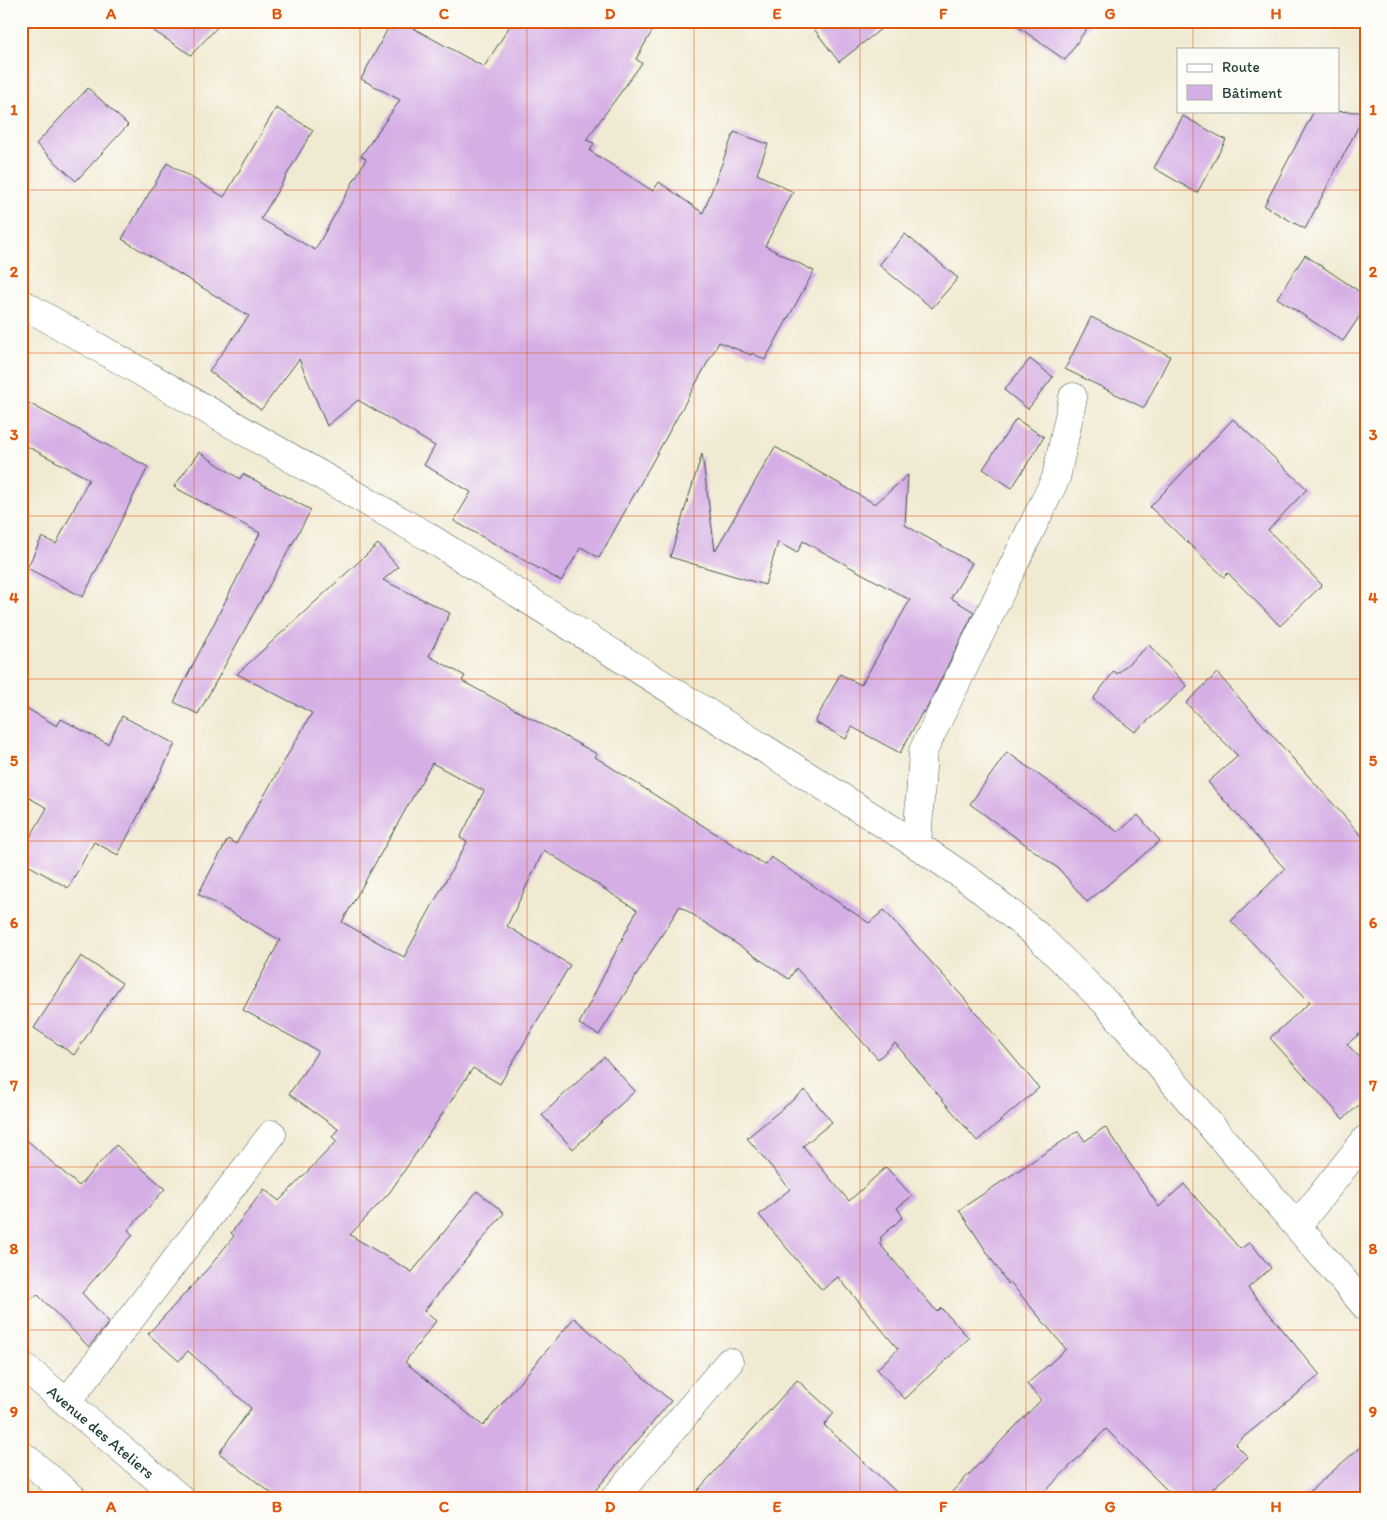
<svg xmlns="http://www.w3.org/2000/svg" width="1387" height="1520" font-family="Itim,sans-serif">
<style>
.building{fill:#d5aee5;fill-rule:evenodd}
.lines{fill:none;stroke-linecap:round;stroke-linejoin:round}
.minor-casing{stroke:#3e574c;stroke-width:29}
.minor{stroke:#fff;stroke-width:28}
.grid{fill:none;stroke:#de580e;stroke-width:1;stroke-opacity:0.55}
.labels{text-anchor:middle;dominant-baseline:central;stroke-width:5;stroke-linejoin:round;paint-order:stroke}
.street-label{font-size:16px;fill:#1f3d34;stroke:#fdfcf7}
.neatline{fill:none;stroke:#de580e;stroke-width:2}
.grid-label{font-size:16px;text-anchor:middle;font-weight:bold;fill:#de580e}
</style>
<rect width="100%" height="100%" fill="#fdfcf7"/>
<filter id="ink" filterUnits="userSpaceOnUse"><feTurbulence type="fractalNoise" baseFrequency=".02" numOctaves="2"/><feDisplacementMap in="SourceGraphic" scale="10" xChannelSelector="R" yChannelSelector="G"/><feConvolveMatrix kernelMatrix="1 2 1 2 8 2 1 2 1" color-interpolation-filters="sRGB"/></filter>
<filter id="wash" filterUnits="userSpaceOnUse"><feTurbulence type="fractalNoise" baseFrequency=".0096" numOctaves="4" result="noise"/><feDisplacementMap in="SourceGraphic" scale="20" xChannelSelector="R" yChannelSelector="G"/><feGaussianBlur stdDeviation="1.12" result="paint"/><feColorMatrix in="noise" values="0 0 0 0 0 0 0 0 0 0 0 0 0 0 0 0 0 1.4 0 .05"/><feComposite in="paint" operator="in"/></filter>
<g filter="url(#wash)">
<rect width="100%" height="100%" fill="#f1ead2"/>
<g id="blocks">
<!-- building -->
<g class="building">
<polygon points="138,21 223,21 191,55"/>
<polygon points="392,21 400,21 484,67 513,21 658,21 636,59 642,63 586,140 594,143 590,151 653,191 659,182 703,213 734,132 768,144 757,174 793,192 765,246 814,271 765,360 752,353 751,355 719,342 599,558 581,547 561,581 454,521 471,492 424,465 435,446 358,400 327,426 299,359 261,410 209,371 249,316 122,239 167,163 224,197 276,108 313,130 261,219 315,250 366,159 361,156 400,100 361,79"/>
<polygon points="808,21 891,21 839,62"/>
<polygon points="1010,21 1092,21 1065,60"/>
<polygon points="88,88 128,125 76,181 36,144"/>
<polygon points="1314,111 1366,112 1305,229 1264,206"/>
<polygon points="1183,116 1226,140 1197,193 1154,168"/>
<polygon points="905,234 958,278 932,308 879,265"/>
<polygon points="1305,255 1366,296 1366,307 1343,341 1277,298"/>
<polygon points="1091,317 1170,356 1144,408 1065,369"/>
<polygon points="1030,359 1053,377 1028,409 1004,390"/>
<polygon points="21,399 148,467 83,597 27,568 42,537 56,544 89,479 21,443"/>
<polygon points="1016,419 1044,437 1012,488 983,469"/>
<polygon points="1233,419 1307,489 1268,530 1322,585 1280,626 1228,573 1224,577 1150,507"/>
<polygon points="775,447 875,504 908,475 905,525 972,563 951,598 974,612 925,712 923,711 900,753 852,727 846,739 815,722 840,674 861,685 910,600 803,541 797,553 778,542 765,585 670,557 702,454 715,551"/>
<polygon points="199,452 240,479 243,474 311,510 198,714 174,702 260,533 174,487"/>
<path d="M378,544L398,567L383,580L450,613L429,656L465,676L462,681L597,754L595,757L765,865L771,857L869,923L884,910L962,996L1039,1088L977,1141L895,1043L878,1059L796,968L789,979L680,906L599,1035L579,1024L637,910L544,850L507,926L570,965L500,1084L473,1068L390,1192L350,1235L412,1272L477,1191L504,1213L424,1311L436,1321L405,1362L483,1426L574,1318L671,1401L588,1499H279L219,1453L251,1408L188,1351L179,1361L148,1334L210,1266L234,1236L231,1233L264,1189L279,1201L337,1141L332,1137L338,1129L289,1094L318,1051L243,1010L280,940L198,894L228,839L236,844L312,713L237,674ZM432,763L484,791L460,838L467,842L404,957L342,922Z"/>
<polygon points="1149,645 1187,686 1135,732 1093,699 1114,671 1117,674"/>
<polygon points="1217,673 1366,841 1366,1029 1347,1044 1366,1064 1366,1099 1343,1119 1270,1038 1310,1002 1231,921 1285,869 1208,782 1238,756 1186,703"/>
<polygon points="21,705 57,726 61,719 108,744 122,716 175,744 118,855 94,842 68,888 21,861 21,853 47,808 21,793"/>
<polygon points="1007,752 1118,832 1138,815 1160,841 1087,902 1059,869 970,804"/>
<polygon points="81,956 122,983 74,1055 34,1028"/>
<polygon points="604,1057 635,1091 573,1149 542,1115"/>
<polygon points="805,1090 832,1122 803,1146 849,1201 886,1167 912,1196 897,1208 903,1217 880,1238 882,1240 879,1243 937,1312 941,1308 969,1338 905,1399 877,1369 898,1349 838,1277 822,1290 759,1215 790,1189 747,1138"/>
<polygon points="1105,1127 1159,1207 1184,1184 1240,1249 1250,1242 1271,1268 1248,1288 1320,1375 1235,1444 1248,1457 1201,1499 1176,1499 1106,1429 1038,1499 945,1499 1041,1400 1027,1384 1066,1349 1010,1282 1008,1284 959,1210 1078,1131 1085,1141"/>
<polygon points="21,1135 79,1186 116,1145 165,1189 128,1230 133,1235 82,1293 109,1322 89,1347 38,1295 21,1303"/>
<polygon points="797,1380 834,1413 824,1425 904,1499 690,1499"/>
<polygon points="1366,1442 1366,1499 1301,1499"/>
</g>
</g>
</g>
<g filter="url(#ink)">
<use href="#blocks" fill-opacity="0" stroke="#3e574c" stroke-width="1"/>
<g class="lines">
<defs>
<g id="minor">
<polyline points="21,303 427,536 917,845 973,883 1037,935 1106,1003 1366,1307"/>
<polyline points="917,845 923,751 1056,478 1073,397"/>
<polyline points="1297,1226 1366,1139"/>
<path id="s1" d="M21,1364L181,1499"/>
<polyline points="67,1402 272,1134"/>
<polyline points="21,1454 74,1499"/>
<polyline points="614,1499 729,1362"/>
</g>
</defs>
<!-- minor casing -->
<use href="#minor" class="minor-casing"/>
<!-- minor -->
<use href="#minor" class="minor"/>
</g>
</g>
<!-- grid -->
<path class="grid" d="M194,21V1499M360,21V1499M527,21V1499M694,21V1499M860,21V1499M1026,21V1499M1193,21V49M1193,111V1499M21,190H1366M21,353H1366M21,516H1366M21,679H1366M21,841H1366M21,1004H1366M21,1167H1366M21,1330H1366"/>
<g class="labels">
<!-- street labels -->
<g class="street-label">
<text stroke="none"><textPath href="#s1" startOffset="105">Avenue des Ateliers</textPath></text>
</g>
</g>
<!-- margin -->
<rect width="1387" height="1520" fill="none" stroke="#fdfcf7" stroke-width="55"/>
<!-- legend -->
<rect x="1177" y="48" width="162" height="65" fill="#fdfcf7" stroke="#a4b0a9"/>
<rect x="1187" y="64" width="25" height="8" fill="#ffffff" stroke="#a4b0a9"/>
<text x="1222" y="72" font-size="15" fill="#1f3d34">Route</text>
<rect x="1187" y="85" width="25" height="15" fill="#d5aee5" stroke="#a4b0a9"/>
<text x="1222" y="98" font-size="15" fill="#1f3d34">Bâtiment</text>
<rect x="28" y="28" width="1332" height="1464" class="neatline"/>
<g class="grid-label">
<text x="111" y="19">A</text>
<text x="277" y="19">B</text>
<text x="444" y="19">C</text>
<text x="610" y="19">D</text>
<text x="777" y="19">E</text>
<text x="943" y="19">F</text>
<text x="1110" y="19">G</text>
<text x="1276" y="19">H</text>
<text x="14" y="115">1</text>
<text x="1373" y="115">1</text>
<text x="14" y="277">2</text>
<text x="1373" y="277">2</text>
<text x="14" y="440">3</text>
<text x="1373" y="440">3</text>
<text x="14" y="603">4</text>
<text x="1373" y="603">4</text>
<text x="14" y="766">5</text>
<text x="1373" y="766">5</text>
<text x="14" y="928">6</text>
<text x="1373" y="928">6</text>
<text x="14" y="1091">7</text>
<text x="1373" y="1091">7</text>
<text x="14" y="1254">8</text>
<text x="1373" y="1254">8</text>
<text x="14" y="1417">9</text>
<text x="1373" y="1417">9</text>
<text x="111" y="1512">A</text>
<text x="277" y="1512">B</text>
<text x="444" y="1512">C</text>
<text x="610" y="1512">D</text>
<text x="777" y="1512">E</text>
<text x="943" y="1512">F</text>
<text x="1110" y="1512">G</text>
<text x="1276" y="1512">H</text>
</g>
</svg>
